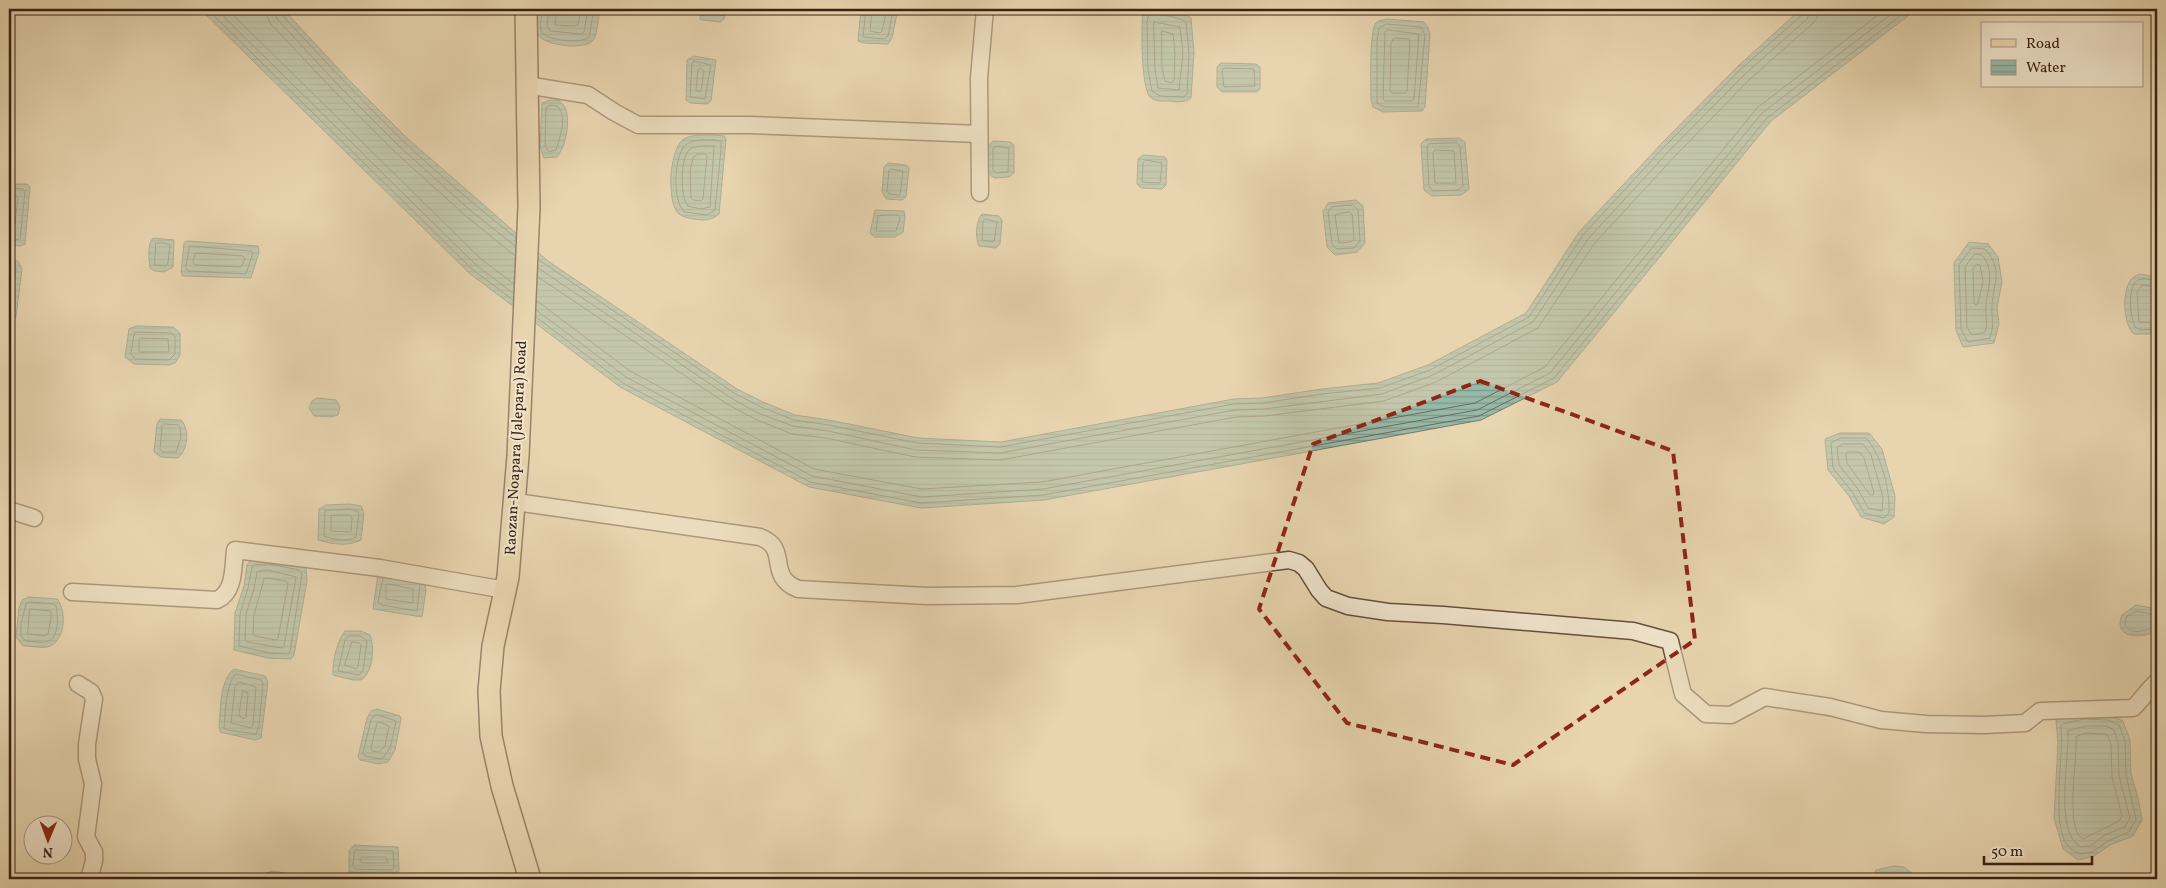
<svg xmlns="http://www.w3.org/2000/svg" width="2166" height="888" font-family="Vollkorn,serif">
<style>
.water{fill:url(#water-rules);stroke:#737c6d}
.lines{fill:none;stroke-linecap:round;stroke-linejoin:round}
.shore{stroke:#6a6c5e;stroke-width:1}
.minor-casing{stroke:#664e3b;stroke-width:19}
.major-casing{stroke:#3b2014;stroke-width:24}
.minor{stroke:#f0e4cc;stroke-width:16}
.major{stroke:#e8d6b0;stroke-width:21}
.marked{fill:none;stroke:#8f2418;stroke-width:4;stroke-dasharray:10 6;stroke-linejoin:round}
.labels{text-anchor:middle;dominant-baseline:central;stroke-width:4;stroke-linejoin:round;paint-order:stroke}
.street-label{font-size:15px;fill:#3b2014;stroke:#f0e4cc}
</style>
<defs>
<pattern id="water-rules" width="6" height="5" patternUnits="userSpaceOnUse" patternTransform="scale(1.25)"><rect width="6" height="5" fill="#98b9a8"/><path d="M0 2.5h6" fill="none" stroke="#7d9688"/></pattern>
</defs>
<rect width="100%" height="100%" fill="#e8d6b0"/>
<filter id="stains"><feTurbulence type="fractalNoise" baseFrequency=".004" numOctaves="4"/><feColorMatrix values="0 0 0 0 .2 0 0 0 0 .09 0 0 0 0 .02 0 0 0 .5 -.17"/></filter>
<radialGradient id="worn" r=".72"><stop offset=".6" stop-color="#630" stop-opacity="0"/><stop offset="1" stop-color="#630" stop-opacity=".3"/></radialGradient>
<!-- water -->
<g class="water">
<polygon points="200,9 283,9 348,79 407,138 548,261 737,389 763,402 795,415 829,420 918,438 1001,442 1234,399 1262,398 1322,389 1378,383 1428,365 1526,313 1579,232 1662,143 1737,67 1801,9 1917,9 1771,121 1557,382 1481,420 1044,500 921,508 809,487 620,387 469,273"/>
<path d="M538,9H600C598,18 598,31 594,39C588,51 545,46 538,35C533,28 536,16 538,9Z"/>
<polygon points="701,9 726,9 724,19 720,22 702,20 700,19"/>
<polygon points="861,9 898,9 892,38 888,44 864,43 858,41"/>
<path d="M1153,10L1184,14L1191,18L1194,53L1191,98C1184,103 1178,102 1169,101C1163,101 1155,102 1150,97C1141,87 1141,26 1143,12Z"/>
<path d="M1387,19L1424,22L1428,27L1430,34L1425,107L1422,111L1383,112L1373,107L1371,99C1371,86 1369,31 1376,23C1379,20 1383,20 1387,19Z"/>
<polygon points="694,56 716,60 711,101 707,104 691,103 686,100 687,60"/>
<polygon points="1221,63 1256,64 1260,67 1260,89 1256,92 1222,92 1217,87 1217,67"/>
<path d="M550,100H559C561,103 565,106 566,110C570,123 566,146 557,157L544,158L540,147L542,103Z"/>
<path d="M714,135L724,136L726,139L719,214C712,220 704,221 694,219C688,218 681,217 677,212C667,199 669,149 684,139C692,134 705,135 714,135Z"/>
<polygon points="1459,138 1465,142 1469,189 1461,195 1432,196 1424,190 1421,144 1426,139"/>
<polygon points="993,141 1010,142 1014,145 1014,173 1009,177 994,178 988,173 988,146"/>
<polygon points="1143,155 1165,157 1167,161 1166,185 1162,189 1141,188 1137,184 1138,159"/>
<polygon points="888,163 906,165 909,168 906,197 902,200 886,199 882,192 884,167"/>
<polygon points="9,184 27,184 30,187 25,244 21,246 9,245"/>
<polygon points="1356,200 1363,206 1365,243 1357,252 1335,255 1327,247 1323,211 1328,203"/>
<polygon points="875,210 904,211 905,217 903,232 895,237 874,237 870,233"/>
<path d="M982,214L999,216L1002,220L1000,244L996,248L979,246C975,238 976,220 982,214Z"/>
<path d="M153,238L174,240L173,267L164,272L155,271L150,268C149,258 147,245 153,238Z"/>
<polygon points="187,241 258,246 259,252 251,278 183,276 181,273 184,243"/>
<polygon points="1969,242 1988,244 1998,257 2002,282 1997,307 1999,324 1994,343 1963,347 1956,330 1954,263"/>
<polygon points="9,260 18,261 22,269 16,317 9,321"/>
<path d="M2139,274L2157,277L2156,334H2134C2123,325 2122,292 2130,281C2132,277 2136,276 2139,274Z"/>
<polygon points="136,326 173,327 180,333 180,355 176,362 170,365 134,364 125,357 129,329"/>
<polygon points="317,398 336,400 340,407 338,415 331,417 314,416 309,408 312,401"/>
<path d="M160,419L181,420C190,430 188,449 178,458L161,457L154,452L157,424Z"/>
<polygon points="1840,433 1869,433 1882,449 1895,496 1894,517 1884,524 1861,517 1849,496 1828,470 1825,439"/>
<path d="M350,504L361,506L364,513L361,540C348,547 332,544 318,540L319,509L326,505Z"/>
<polygon points="251,560 301,565 306,568 307,581 294,655 291,659 268,658 234,650 235,613 244,586 247,565"/>
<polygon points="378,574 424,580 426,590 422,617 373,609"/>
<path d="M29,597L57,599C67,610 66,643 47,647C40,648 30,646 23,646L16,637L19,608L22,600Z"/>
<path d="M2136,605L2152,608L2157,612V631C2142,639 2112,639 2122,615Z"/>
<path d="M345,631H361L370,635C375,646 373,673 361,680H353L333,675C332,661 337,642 345,631Z"/>
<path d="M234,669L265,676L268,682L261,738L255,740L220,732L219,727C221,709 219,681 234,669Z"/>
<polygon points="377,709 400,716 401,719 395,750 388,762 379,764 360,760 358,757 367,718 371,711"/>
<polygon points="2084,714 2109,715 2123,721 2130,740 2131,774 2138,798 2142,820 2133,836 2110,845 2094,856 2078,860 2063,849 2054,818 2058,743 2056,720"/>
<polygon points="354,845 398,847 399,870 397,874 392,875 349,872 349,851"/>
<polygon points="1894,866 1904,867 1919,879 1871,879 1876,870"/>
<polygon points="272,871 299,875 303,879 264,879 266,873"/>
</g>
<g class="lines">
<!-- shore -->
<g class="shore">
<polyline points="207,9 472,269 513,300"/>
<polyline points="216,9 476,265 513,293"/>
<polyline points="227,9 481,259 514,284"/>
<polyline points="266,9 267,16 271,24 335,92 394,151 466,216 515,256"/>
<polyline points="274,9 277,19 340,87 399,146 471,211 515,246"/>
<path d="M280,9L281,14C321,57 361,100 403,141C439,175 477,207 516,238"/>
<path d="M543,9C542,16 538,26 542,32C547,41 583,44 589,37L594,9"/>
<polyline points="549,9 547,25 550,31 581,34 584,32 588,9"/>
<polyline points="557,9 555,25 575,26 578,25 581,9"/>
<polyline points="866,9 863,37 884,39 888,36 893,9"/>
<polyline points="872,9 870,31 880,33 882,31 887,9"/>
<path d="M1153,13C1162,16 1178,16 1186,22L1189,53L1187,94L1184,97L1160,96L1152,91L1148,69L1147,22L1148,17Z"/>
<polygon points="1154,22 1180,27 1183,53 1179,90 1158,88 1155,69"/>
<polygon points="1387,24 1421,27 1425,35 1418,107 1384,107 1377,103 1377,43 1379,28"/>
<polygon points="1388,30 1419,34 1414,99 1412,101 1385,101 1383,99 1385,32"/>
<polygon points="1162,31 1173,34 1175,53 1174,81 1171,83 1165,81 1162,68"/>
<polygon points="1394,38 1408,39 1410,41 1407,91 1405,93 1392,93 1390,91 1391,44"/>
<polygon points="694,61 711,65 705,99 690,97 692,64"/>
<polygon points="700,68 704,71 701,91 699,92 696,90 698,70"/>
<polygon points="1224,68 1254,69 1255,86 1224,87 1222,71"/>
<path d="M551,105L557,106C568,117 560,136 556,150L549,152L545,146L546,108Z"/>
<path d="M714,140L721,141V149L715,210L707,215L685,212C672,204 673,153 687,144C694,139 706,140 714,140Z"/>
<polygon points="1457,143 1460,146 1463,186 1458,190 1433,191 1429,186 1427,146 1429,144"/>
<path d="M714,146L710,207L701,209L688,206C680,198 680,157 690,149C696,145 707,146 714,146Z"/>
<polygon points="996,146 1009,148 1008,172 996,173 993,170 993,149"/>
<polygon points="1435,150 1454,151 1456,183 1435,183 1433,153"/>
<polygon points="698,154 705,154 707,156 703,199 701,201 693,200 691,198 690,171 693,158"/>
<polygon points="1146,160 1162,163 1160,183 1142,182 1143,163"/>
<polygon points="891,169 903,171 900,195 889,194 887,191 889,171"/>
<polyline points="9,188 23,189 25,191 20,239 9,241"/>
<polyline points="9,195 16,195 18,198 14,232 9,234"/>
<polygon points="1353,205 1358,210 1360,241 1354,248 1337,249 1332,244 1328,212 1332,207"/>
<polygon points="1350,212 1352,214 1354,239 1351,242 1339,243 1335,215"/>
<polygon points="898,215 900,218 896,231 876,231 878,216"/>
<polygon points="986,219 997,222 994,242 982,240 983,221"/>
<polygon points="156,243 165,243 170,245 168,263 166,266 155,265"/>
<polygon points="190,246 251,251 253,253 246,274 188,271 186,268"/>
<path d="M1972,248L1985,249C2004,270 1993,283 1992,306C1991,321 1995,322 1990,338L1968,342L1961,329L1959,265Z"/>
<polygon points="196,253 243,256 245,259 241,267 195,265 193,262"/>
<path d="M1975,254L1982,255C1995,270 1988,287 1986,305C1985,315 1988,322 1985,332L1972,335L1967,327L1965,267Z"/>
<polyline points="539,260 734,393 761,407 794,420 829,425 917,443 1000,447 1234,404 1263,403 1322,394 1380,388 1430,370 1529,317 1583,235 1665,146 1740,70 1803,14 1804,9"/>
<polygon points="1977,264 1980,265 1983,282 1978,303 1976,305 1974,303 1973,269"/>
<polyline points="9,265 15,266 16,269 11,313 9,316"/>
<polyline points="538,268 731,398 758,413 793,426 828,431 916,450 1000,453 1235,410 1264,409 1382,394 1433,375 1533,322 1588,239 1670,150 1744,75 1807,19 1811,9"/>
<polyline points="538,277 727,404 755,419 792,434 826,438 915,457 1000,460 1236,417 1264,416 1384,401 1436,382 1538,328 1594,244 1675,156 1749,80 1812,24 1817,18 1818,9"/>
<path d="M2157,281C2152,281 2146,278 2141,279C2126,282 2130,317 2135,327L2141,330L2157,329"/>
<polyline points="2157,287 2142,285 2137,292 2139,322 2157,323"/>
<polyline points="537,301 630,371 814,469 922,489 1042,482 1475,403 1545,367 1757,108 1886,9"/>
<polyline points="536,310 626,377 812,476 922,497 1043,489 1477,410 1550,373 1762,113 1898,9"/>
<polyline points="536,317 623,383 810,482 921,503 1043,495 1479,416 1554,378 1767,118 1909,9"/>
<polygon points="135,332 171,333 175,336 175,354 169,360 135,359 131,354"/>
<polygon points="141,338 168,339 169,352 139,352 139,340"/>
<polygon points="164,424 178,425 180,427 181,437 176,452 163,452 160,449 162,426"/>
<path d="M1841,438H1866C1882,455 1890,491 1889,513L1884,518L1864,513L1853,493L1833,468L1831,443Z"/>
<polygon points="1843,444 1863,444 1871,455 1883,497 1882,511 1868,508 1858,489 1839,465 1837,448"/>
<polygon points="1848,452 1859,452 1864,458 1874,493 1873,495 1870,495 1847,463 1846,454"/>
<path d="M349,509L357,511L359,514L356,537C347,542 334,540 324,536L325,511Z"/>
<polygon points="349,515 352,518 351,532 331,531 331,516"/>
<polygon points="269,564 299,570 302,574 290,652 288,654 269,653 239,646 240,614 248,588 252,567 254,565"/>
<polygon points="268,570 296,577 284,646 282,648 247,642 245,640 246,614 254,589 257,572"/>
<polygon points="268,578 286,581 288,584 278,638 276,640 255,636 253,634 254,615 264,579"/>
<polyline points="383,578 378,602 381,605 417,611 420,585"/>
<polygon points="388,584 413,589 413,603 386,599 386,586"/>
<path d="M30,602L54,604L56,606C58,616 60,639 46,642C40,643 32,641 26,641L21,636V624L26,604Z"/>
<polygon points="30,609 51,611 51,618 48,634 44,636 28,634"/>
<path d="M2157,615L2136,611L2126,617L2125,625C2133,637 2146,629 2157,627"/>
<polygon points="349,636 360,636 367,641 363,670 359,675 338,671 345,640"/>
<polygon points="352,642 359,643 361,645 358,667 356,669 345,665"/>
<path d="M236,674L261,680L263,683L259,726L256,734L228,730L224,728C225,716 226,681 236,674Z"/>
<polygon points="239,682 256,687 253,725 251,728 231,723 235,687"/>
<polygon points="243,691 248,693 246,717 244,719 239,716"/>
<polygon points="378,715 396,721 390,748 382,759 365,756 363,753 371,720 375,715"/>
<path d="M2085,719L2108,720L2119,725L2125,741L2126,775L2136,819L2129,832L2108,841L2092,852L2080,854C2076,852 2070,849 2067,845C2051,822 2064,756 2061,726L2063,724Z"/>
<polygon points="380,722 389,726 385,746 379,752 372,751 371,748 377,723"/>
<path d="M2086,726H2106L2114,730L2118,742L2119,776L2130,818L2125,827L2105,835L2090,846L2081,847C2053,832 2070,759 2068,731Z"/>
<path d="M2086,733L2105,734L2108,736L2111,744L2112,777L2122,816L2119,821L2083,839C2064,829 2078,757 2076,737Z"/>
<polygon points="355,850 393,851 394,868 391,870 355,869 353,866"/>
<polygon points="362,857 386,857 388,862 386,863 362,863 360,859"/>
</g>
<defs>
<g id="minor">
<polyline points="526,85 588,95 614,112 638,125 750,125 979,134"/>
<polyline points="980,193 979,78 985,9"/>
<path d="M516,502L760,537C791,549 765,575 798,589L927,596L1017,595L1289,560L1299,563L1306,569L1319,590L1326,598L1348,606L1388,612L1443,615L1633,631L1670,641L1683,694L1706,714L1731,715L1765,697L1830,707L1881,720L1926,724L1984,725L2025,723L2040,711L2133,708C2142,700 2147,690 2157,682"/>
<polyline points="9,510 34,518"/>
<path d="M72,592L217,600C235,592 233,567 235,550L380,568L505,590"/>
<polyline points="78,684 91,692 94,699 87,744 87,759 93,784 86,837 94,852 94,861 89,879"/>
</g>
<polyline id="major" points="526,9 529,207 518,456 508,577 493,646 489,691 491,736 502,786 530,879"/>
</defs>
<!-- minor casing -->
<use href="#minor" class="minor-casing"/>
<!-- major casing -->
<use href="#major" class="major-casing"/>
<!-- minor -->
<use href="#minor" class="minor"/>
<!-- major -->
<use href="#major" class="major"/>
</g>
<!-- marked area -->
<path d="M0 0H2166V888H0ZM1480,381L1673,451L1695,640L1513,765L1347,723L1259,609L1313,444Z" fill="#e8d6b0" fill-opacity=".55" fill-rule="evenodd"/>
<path class="marked" d="M1480,381L1673,451L1695,640L1513,765L1347,723L1259,609L1313,444Z"/>
<g class="labels">
<!-- street labels -->
<g class="street-label">
<text transform="translate(517 448) rotate(-87)">Raozan-Noapara (Jalepara) Road</text>
</g>
</g>
<!-- margin -->
<rect width="2166" height="888" fill="none" stroke="#e8d6b0" stroke-width="30"/>
<rect x="10" y="10" width="2146" height="868" fill="none" stroke="#3b2014" stroke-width="2.5"/>
<rect x="15" y="15" width="2136" height="858" fill="none" stroke="#3b2014"/>
<!-- legend -->
<rect x="1981" y="22" width="162" height="65" fill="#f0e4cc" stroke="#a89682"/>
<rect x="1991" y="39" width="25" height="8" fill="#e8d6b0" stroke="#a89682"/>
<text x="2026" y="48" font-size="15" fill="#3b2014">Road</text>
<rect x="1991" y="60" width="25" height="15" fill="url(#water-rules)" stroke="#a89682"/>
<text x="2026" y="72" font-size="15" fill="#3b2014">Water</text>
<!-- north arrow -->
<g transform="translate(48 840) rotate(181)"><circle r="24" fill="#f0e4cc" stroke="#a89682"/>
<path d="M0-4L9 19L0 12L-9 19Z" fill="#8f2418"/>
<text y="-8" font-size="14" font-weight="bold" text-anchor="middle" fill="#3b2014">N</text>
</g>
<!-- scale -->
<path d="M1984 856v8h108v-8" fill="none" stroke="#3b2014" stroke-width="2.5"/>
<text x="1991" y="856" font-size="15" fill="#3b2014" stroke="#f0e4cc" stroke-width="4" paint-order="stroke">50 m</text>
<rect width="100%" height="100%" filter="url(#stains)"/>
<rect width="100%" height="100%" fill="url(#worn)"/>
</svg>
